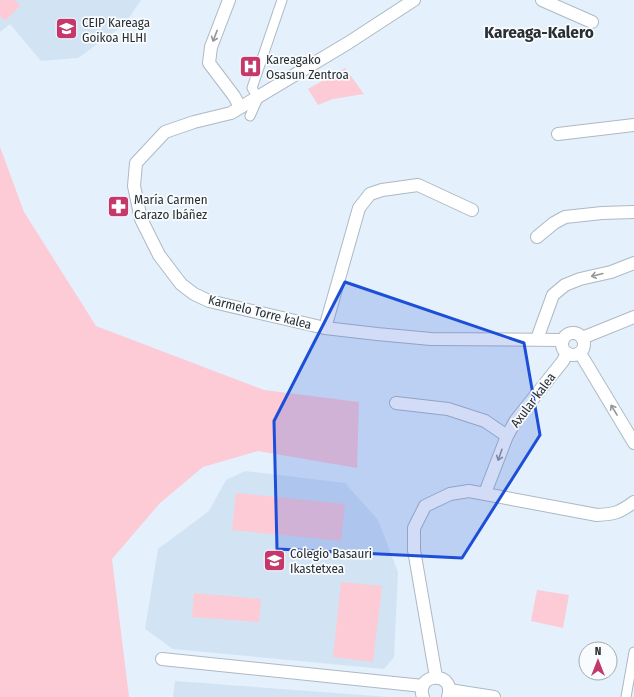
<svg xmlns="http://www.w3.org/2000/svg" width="634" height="697" font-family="'Fira Sans Condensed',sans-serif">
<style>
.built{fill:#d2e4f4}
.green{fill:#fccbd6}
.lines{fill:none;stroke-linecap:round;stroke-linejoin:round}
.pedestrian-casing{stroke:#adb9c3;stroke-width:11}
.minor-casing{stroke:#adb9c3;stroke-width:14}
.pedestrian{stroke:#fff;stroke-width:9}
.minor{stroke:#fff;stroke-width:12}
.oneway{stroke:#949799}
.marked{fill:#1d4ed8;fill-opacity:0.2;stroke:#1d4ed8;stroke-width:3;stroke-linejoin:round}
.labels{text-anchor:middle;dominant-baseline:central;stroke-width:3.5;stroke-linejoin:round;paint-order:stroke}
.poi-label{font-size:13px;fill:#2a2f33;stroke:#f9fcfe;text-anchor:start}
.street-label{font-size:13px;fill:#2a2f33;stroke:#f9fcfe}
.district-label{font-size:17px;font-weight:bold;fill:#2a2f33;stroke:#f9fcfe}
</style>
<rect width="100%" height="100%" fill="#e4f0fb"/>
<!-- built -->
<g class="built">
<polygon points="0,0 141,0 124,25 78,58 41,61 10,24 0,32"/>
<polygon points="245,471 345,483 378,520 398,572 394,657 384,669 173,649 145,629 158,549 209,511 226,480"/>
<polygon points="175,681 389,697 173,697"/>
</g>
<!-- green -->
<g class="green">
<polygon points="0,0 15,0 20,6 5,21 0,16"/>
<polygon points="345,68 364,94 333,99 318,105 308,89"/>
<polygon points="0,147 24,212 96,326 264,390 359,402 357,468 258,451 203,467 160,503 112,559 129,697 0,697"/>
<polygon points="236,493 345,504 341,541 232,530"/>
<polygon points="341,582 382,586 373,662 333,657"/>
<polygon points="537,590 569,595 563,628 531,621"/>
<polygon points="194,593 261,599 259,622 192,617"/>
</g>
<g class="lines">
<defs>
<g id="pedestrian">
<polyline points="250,116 258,98 252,88 282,0"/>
<polyline points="626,697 634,652"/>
</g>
<g id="minor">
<polyline points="229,0 211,47 209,63 234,96 240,107"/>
<polyline points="414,0 348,43 231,113 194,122 165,132 136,163 134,186 141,219 159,255 181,284 194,294 209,301 325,328 377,334 431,339 563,340"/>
<polyline points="542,0 592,22"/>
<polyline points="558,134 634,125"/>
<polyline points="537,237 554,223 565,217 602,213 634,212"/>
<polyline points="325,328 359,208 370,194 382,190 418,185 472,210"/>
<circle cx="573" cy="344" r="11"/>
<polyline points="582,338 634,317"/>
<polyline points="537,339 553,295 565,285 580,279 611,272 634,263"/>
<polyline points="580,353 634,443"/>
<polyline points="396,403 448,409 485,421 507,436"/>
<polyline points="485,493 507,436 516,420 563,361 567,353"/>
<polyline points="162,659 423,686"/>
<path d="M436,677L414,550V528L425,506L450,494L469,491L597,515C615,514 619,513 634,502"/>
<polyline points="449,690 494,697"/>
<path d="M423,697C414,672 457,671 448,697"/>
</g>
</defs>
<!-- pedestrian casing -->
<use href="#pedestrian" class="pedestrian-casing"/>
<!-- minor casing -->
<use href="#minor" class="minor-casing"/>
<!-- pedestrian -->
<use href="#pedestrian" class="pedestrian"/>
<!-- minor -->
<use href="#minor" class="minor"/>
</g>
<!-- one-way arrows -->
<defs><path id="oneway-shaft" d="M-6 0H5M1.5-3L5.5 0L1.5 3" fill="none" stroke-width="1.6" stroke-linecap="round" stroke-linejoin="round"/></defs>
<g class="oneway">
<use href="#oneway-shaft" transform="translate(215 36) rotate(111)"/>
<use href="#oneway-shaft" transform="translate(597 275) rotate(166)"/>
<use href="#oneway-shaft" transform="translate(614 410) rotate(-121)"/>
<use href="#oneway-shaft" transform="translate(500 455) rotate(109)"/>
</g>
<!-- marked area -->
<path class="marked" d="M345,282L524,343L540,435L462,558L277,549L274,421Z"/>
<!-- icons -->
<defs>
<symbol id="school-square" viewBox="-11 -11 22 22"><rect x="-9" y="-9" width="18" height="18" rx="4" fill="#c5386a" stroke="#f9fcfe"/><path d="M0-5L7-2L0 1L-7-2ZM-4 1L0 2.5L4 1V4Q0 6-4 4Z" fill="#fff"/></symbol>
<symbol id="hospital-square" viewBox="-11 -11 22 22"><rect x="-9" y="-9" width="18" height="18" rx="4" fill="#c5386a" stroke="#f9fcfe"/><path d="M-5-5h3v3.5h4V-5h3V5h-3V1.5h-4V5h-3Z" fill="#fff"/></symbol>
<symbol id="pharmacy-square" viewBox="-11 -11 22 22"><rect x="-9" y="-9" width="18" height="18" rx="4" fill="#c5386a" stroke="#f9fcfe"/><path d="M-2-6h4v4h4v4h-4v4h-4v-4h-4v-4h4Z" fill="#fff"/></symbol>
</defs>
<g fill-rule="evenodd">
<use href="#school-square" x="54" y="16" width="25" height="25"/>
<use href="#hospital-square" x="238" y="54" width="25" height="25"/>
<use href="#pharmacy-square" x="106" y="194" width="25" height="25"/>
<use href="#school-square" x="262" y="548" width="25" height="25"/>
</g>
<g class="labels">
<!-- poi labels -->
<g class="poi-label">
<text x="82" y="22">CEIP Kareaga<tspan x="82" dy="15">Goikoa HLHI</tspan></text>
<text x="266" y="59">Kareagako<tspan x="266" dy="15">Osasun Zentroa</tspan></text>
<text x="134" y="199">María Carmen<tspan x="134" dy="15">Carazo Ibáñez</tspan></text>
<text x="290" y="553">Colegio Basauri<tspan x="290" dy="15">Ikastetxea</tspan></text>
</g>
<!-- street labels -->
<g class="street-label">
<text transform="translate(260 312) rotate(14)">Karmelo Torre kalea</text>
<text transform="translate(533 400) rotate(-53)">Axular kalea</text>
</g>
<!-- district labels -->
<g class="district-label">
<text x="539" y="32">Kareaga-Kalero</text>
</g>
</g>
<!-- north arrow -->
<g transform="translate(598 661)"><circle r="19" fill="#f9fcfe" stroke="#a6aaad"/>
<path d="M0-3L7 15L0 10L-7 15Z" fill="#c5386a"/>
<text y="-6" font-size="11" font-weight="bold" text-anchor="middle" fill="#2a2f33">N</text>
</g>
</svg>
